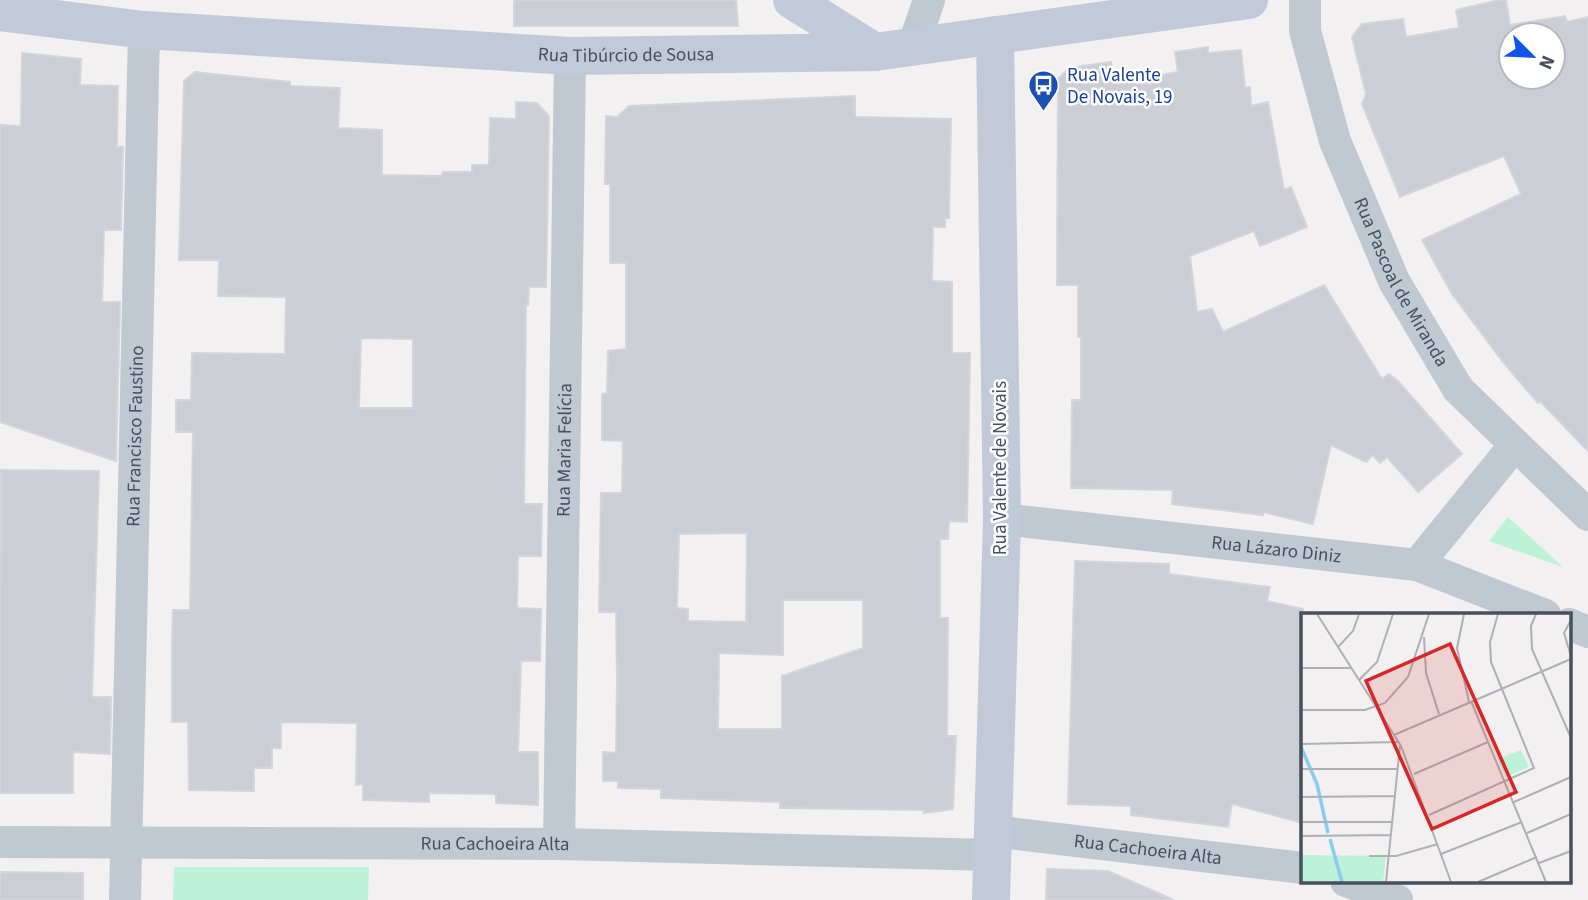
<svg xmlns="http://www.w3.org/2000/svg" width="1588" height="900" font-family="'Source Sans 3',sans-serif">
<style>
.green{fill:#bdf1d8}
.building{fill:#ccced5;stroke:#d4d5dc;stroke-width:2;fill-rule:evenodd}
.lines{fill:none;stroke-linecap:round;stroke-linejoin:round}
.street{stroke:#c0c8d2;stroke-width:32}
.secondary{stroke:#c2cad9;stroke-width:38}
.labels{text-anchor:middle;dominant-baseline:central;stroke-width:5;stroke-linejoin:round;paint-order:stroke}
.street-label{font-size:19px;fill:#47505e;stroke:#fff}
.transit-label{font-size:19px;fill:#164399;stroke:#fff;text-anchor:start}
.inset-river{fill:none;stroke:#88cdf0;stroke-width:3.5}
.inset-road{fill:none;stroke:#aeb0b6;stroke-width:2}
.view{fill:#d62828;fill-opacity:0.15;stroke:#d62828;stroke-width:3.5}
.inset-edge{fill:none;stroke:#47505e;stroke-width:3.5}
</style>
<rect width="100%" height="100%" fill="#f2f0f0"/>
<!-- green -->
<g class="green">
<polygon points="1508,517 1563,567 1489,541"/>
<polygon points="174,867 369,867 368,900 173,900"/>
</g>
<!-- building -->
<g class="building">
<polygon points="514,0 736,0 738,26 514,26"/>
<path d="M1499,0H1506L1510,25L1565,16L1567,22L1588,17V451L1540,401L1538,403L1503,362L1452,294L1422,240L1521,194L1504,156L1400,197L1362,104L1366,94L1352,37L1362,24L1403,19L1406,37L1459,28L1456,10ZM1511,35H1553V77H1511Z"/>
<polygon points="1208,47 1208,53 1241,50 1245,88 1250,87 1251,106 1268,102 1284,190 1291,187 1307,227 1260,246 1254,231 1190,256 1197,312 1212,309 1223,332 1324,285 1382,379 1389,374 1398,381 1462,454 1418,492 1387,457 1380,463 1373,455 1366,462 1331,445 1313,524 1263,512 1263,515 1172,504 1173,490 1071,488 1072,400 1081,400 1081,337 1078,337 1078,285 1057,285 1058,79 1069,68 1111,62 1114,83 1178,72 1175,52"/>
<polygon points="22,53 81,59 80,85 118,86 117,147 123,147 121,230 104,230 102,302 120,302 116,461 0,422 0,125 21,126"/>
<path d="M195,72L290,82V86L340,88L338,128L382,130V175L442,176L443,172H472V165H489L490,118L516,119V102L537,103L549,116L546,287H529L528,305H526L524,504H542L541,556H518L517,608L541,609L540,661H521L518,752H538V805L496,803V794L429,793V802L363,800V784L356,785L357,723L281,722V748H272V768H254V791L189,790L188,722H172V642L173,610H190L193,432H176V400H191L192,353L285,354L286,297L218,296L219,260H179L184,81ZM361,338L413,339V408H359Z"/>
<path d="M855,96V117L951,119L949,218H945V227H933L932,281L952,282V353H970L967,522L949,521L948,539H940V618H948L947,736H956L953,809L924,813V810L780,808V802L661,798V789L618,788V781H603V752L616,753L617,679L616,612H599L601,493H622L623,441L602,440V394L607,393L608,351L626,349V263H610V184H605L606,116L617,117L629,106ZM747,533L746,622L688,621V609L677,608L679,534ZM783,600H863V648L782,676V729H718L719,653L783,655Z"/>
<polygon points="1,470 99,471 92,697 111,697 110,754 73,752 73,793 0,793"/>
<polygon points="1075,561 1169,564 1169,574 1270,587 1267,601 1303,609 1303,807 1299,822 1232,804 1228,827 1131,815 1131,806 1068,804"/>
<polygon points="1047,869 1108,871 1174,900 1046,900"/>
<polygon points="0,872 83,873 83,900 0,900"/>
</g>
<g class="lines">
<!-- street -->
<g class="street">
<path id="s1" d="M1305,0V31L1335,141L1394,281L1458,389L1588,515"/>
<polyline points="913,47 929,0"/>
<path id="s2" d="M1002,519L1417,565L1545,615"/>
<polyline points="1417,565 1514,446"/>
<polyline points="1569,624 1588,632"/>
<path id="s3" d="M991,831L1303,868"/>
<path id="s4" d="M0,842L559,844L991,855"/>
<path id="s5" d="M559,844L570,56"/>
<polyline points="1346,881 1397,900"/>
<path id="s6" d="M125,900L144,30"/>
</g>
<!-- secondary -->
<g class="secondary">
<polyline points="792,0 875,52"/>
<path id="s7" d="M0,12L144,30L570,56L875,52L1249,0"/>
<polyline points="991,900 1002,519 995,35"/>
</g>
</g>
<!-- icons -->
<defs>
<symbol id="bus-pin" viewBox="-11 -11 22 30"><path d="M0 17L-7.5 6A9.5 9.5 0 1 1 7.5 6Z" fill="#1a4fb4" stroke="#fff"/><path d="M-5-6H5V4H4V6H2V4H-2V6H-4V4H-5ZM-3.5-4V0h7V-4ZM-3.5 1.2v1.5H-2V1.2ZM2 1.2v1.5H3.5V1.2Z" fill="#fff"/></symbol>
</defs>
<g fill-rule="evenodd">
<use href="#bus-pin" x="1026" y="68" width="35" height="47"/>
</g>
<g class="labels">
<!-- street labels -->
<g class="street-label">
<text stroke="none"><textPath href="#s7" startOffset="628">Rua Tibúrcio de Sousa</textPath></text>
<text stroke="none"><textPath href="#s1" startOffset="301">Rua Pascoal de Miranda</textPath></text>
<text stroke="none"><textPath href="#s6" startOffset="464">Rua Francisco Faustino</textPath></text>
<text stroke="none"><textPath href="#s5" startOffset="394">Rua Maria Felícia</textPath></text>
<text transform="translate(1000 468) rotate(-90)">Rua Valente de Novais</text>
<text stroke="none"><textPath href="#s2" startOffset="276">Rua Lázaro Diniz</textPath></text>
<text stroke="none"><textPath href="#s4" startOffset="495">Rua Cachoeira Alta</textPath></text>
<text stroke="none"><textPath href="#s3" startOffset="158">Rua Cachoeira Alta</textPath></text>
</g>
<!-- transit labels -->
<g class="transit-label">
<text x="1067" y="75">Rua Valente<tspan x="1067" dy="22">De Novais, 19</tspan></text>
</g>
</g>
<!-- overview -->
<g transform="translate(1301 613)">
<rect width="270" height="270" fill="#f2f0f0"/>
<path d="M220,137L228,154L205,164L197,146ZM0,242L85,243L82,269H0Z" fill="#bdf1d8"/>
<path class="inset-river" d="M0,134L16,171L27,220M29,226L41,269"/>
<path class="inset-road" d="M16,1L100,133L150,269M163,1L156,35L168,89M235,1L230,13L231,36L270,125M270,7L263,20L270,43M123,24L125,60L138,101M37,34L52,18L58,1M0,55H51M58,67L76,49L92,1M170,88L245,269M0,97H64L84,90L107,64L128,1M93,122L270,46M0,131L97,129M0,156H96M113,161L187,129M0,184L94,183M213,189L270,164M128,202L233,155L190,49L189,29L197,1M0,209H91M226,220L270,201M0,223L90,222M140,241L221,209M68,243H95L137,231M238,250L270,238M85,269L99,133M177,269L236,244"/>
<path class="view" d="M149,31L215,179L131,216L65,68Z"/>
<rect width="270" height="270" class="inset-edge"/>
</g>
<!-- north arrow -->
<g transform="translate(1532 56) rotate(114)"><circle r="33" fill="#ffffff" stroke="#b5b9bf" stroke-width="2"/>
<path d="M0-5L12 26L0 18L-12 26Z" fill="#1154eb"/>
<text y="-10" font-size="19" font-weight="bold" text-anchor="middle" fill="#47505e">N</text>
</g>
</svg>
